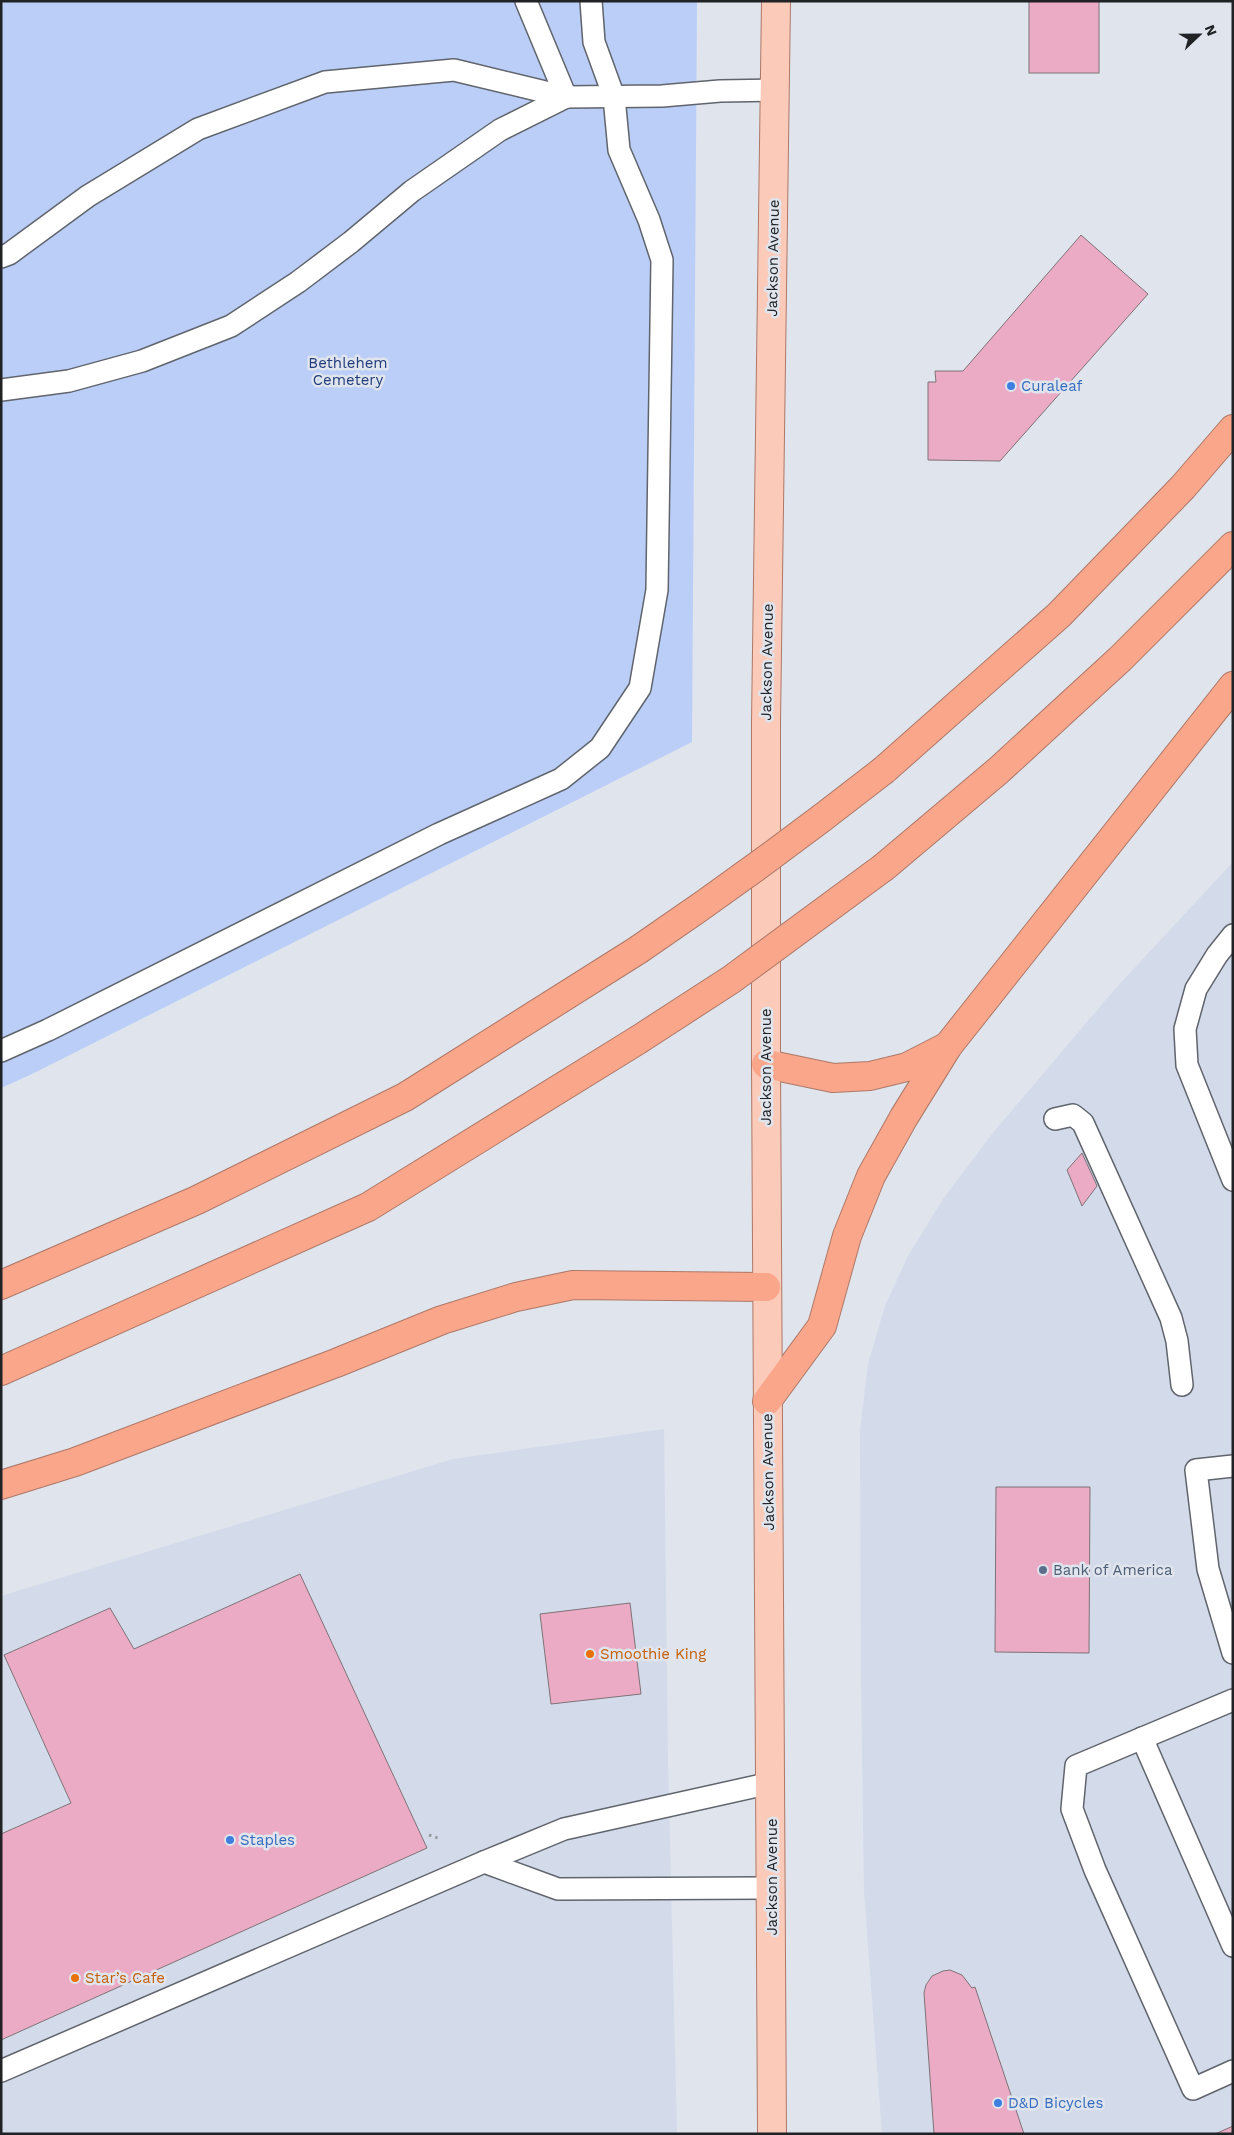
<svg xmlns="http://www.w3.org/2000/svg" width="1234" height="2135" font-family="'Work Sans',sans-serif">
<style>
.built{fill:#d3daea}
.green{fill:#bacef7}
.building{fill:#ecabc4;stroke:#7d7377}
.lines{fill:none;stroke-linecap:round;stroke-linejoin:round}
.service-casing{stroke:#60646c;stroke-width:24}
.primary-casing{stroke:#ae7867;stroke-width:30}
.motorway-casing{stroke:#ae7867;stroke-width:30}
.path{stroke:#989ca2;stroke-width:3;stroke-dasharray:2.5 4;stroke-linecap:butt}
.service{stroke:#fff;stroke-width:21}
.primary{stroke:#fccab9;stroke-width:28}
.motorway{stroke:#faa68b;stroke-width:28}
.motorway-bridge-casing{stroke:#ae7867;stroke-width:30;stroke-linecap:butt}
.motorway-bridge{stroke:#faa68b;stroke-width:28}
.shop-dot{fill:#3f7fe0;stroke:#dfe4ed;stroke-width:2}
.service-dot{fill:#5c6f8a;stroke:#dfe4ed;stroke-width:2}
.food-dot{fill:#e8710a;stroke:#dfe4ed;stroke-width:2}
.labels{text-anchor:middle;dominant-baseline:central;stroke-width:5;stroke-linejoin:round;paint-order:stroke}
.street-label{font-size:15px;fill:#202225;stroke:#dfe4ed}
.park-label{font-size:15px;fill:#233d7c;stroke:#dfe4ed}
.shop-label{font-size:15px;fill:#366cbe;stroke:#dfe4ed;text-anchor:start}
.service-label{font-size:15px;fill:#4e5e75;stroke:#dfe4ed;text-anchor:start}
.food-label{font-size:15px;fill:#c56008;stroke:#dfe4ed;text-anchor:start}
</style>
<rect width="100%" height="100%" fill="#dfe4ed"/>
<!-- built -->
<g class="built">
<polygon points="1233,862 1233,2134 882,2134 864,1891 861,1677 860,1431 868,1364 885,1306 908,1256 943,1199 992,1134 1115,989"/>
<polygon points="664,1429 668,1761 677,2134 1,2134 1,1596 453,1459"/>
</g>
<!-- green -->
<polygon class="green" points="1,1 697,1 692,742 32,1074 1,1088"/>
<!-- building -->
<g class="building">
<rect x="1029" y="1" width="70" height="72"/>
<polygon points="1081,235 1148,294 1000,461 928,460 928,382 936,382 935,371 963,371"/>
<polygon points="1082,1153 1097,1186 1082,1206 1067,1170"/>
<polygon points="996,1487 1090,1487 1089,1653 995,1652"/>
<polygon points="300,1574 427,1848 1,2040 1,1834 71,1803 4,1655 110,1608 134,1649"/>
<polygon points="630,1603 641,1694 551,1704 540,1614"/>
<polygon points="950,1970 962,1975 972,1988 975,1987 1024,2134 934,2134 924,1993 926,1985 932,1976 943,1971"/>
<polygon points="1233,2126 1233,2134 1215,2134"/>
</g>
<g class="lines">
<defs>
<g id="service">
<polyline points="1,257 9,254 88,196 198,129 325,82 454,70 566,97 662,96 720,91 776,90"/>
<polyline points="1,390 69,381 142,361 231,326 298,282 351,242 412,191 500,130 566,97 526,1"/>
<polyline points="1233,935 1217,955 1196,989 1185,1029 1187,1065 1233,1180"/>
<polyline points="1,1051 48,1030 439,834 561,779 600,748 640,688 657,590 662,260 649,220 619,150 614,97 594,42 591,1"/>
<polyline points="1055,1119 1073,1115 1083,1123 1171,1318 1177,1341 1182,1385"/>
<polyline points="1233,1466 1196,1470 1208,1569 1233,1653"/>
<polyline points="1233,1700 1076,1766 1072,1809 1095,1870 1193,2089 1233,2071"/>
<polyline points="1142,1738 1233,1946"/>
<polyline points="484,1862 558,1889 772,1888"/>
<polyline points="1,2071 484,1862 564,1829 771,1783"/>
</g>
<polyline id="primary" points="772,2134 766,1064 766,723 776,1"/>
<g id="motorway">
<polyline points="884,770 1059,615 1183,487 1233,429"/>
<polyline points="884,867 999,770 1120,659 1233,546"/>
<polyline points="766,1064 833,1078 870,1076 907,1067 948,1046"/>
<polyline points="1,1285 197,1200 405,1097 638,950"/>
<polyline points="1,1371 368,1207 638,1040"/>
<polyline points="767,1401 822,1326 847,1236 871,1176 904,1117 948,1046 1233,686"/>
<polyline points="1,1485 75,1462 336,1363 442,1320 516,1297 573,1285 766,1287"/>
</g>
</defs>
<!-- service casing -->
<use href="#service" class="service-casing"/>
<!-- primary casing -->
<use href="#primary" class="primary-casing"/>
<!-- motorway casing -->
<use href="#motorway" class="motorway-casing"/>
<!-- path -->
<polyline class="path" points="429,1835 438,1838"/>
<!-- service -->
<use href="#service" class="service"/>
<!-- primary -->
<use href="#primary" class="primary"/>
<!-- motorway -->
<use href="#motorway" class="motorway"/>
<defs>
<g id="motorway-bridge">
<path d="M638,950C722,893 804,833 884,770"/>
<polyline points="638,1040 732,979 884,867"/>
</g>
</defs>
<!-- motorway-bridge casing -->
<use href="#motorway-bridge" class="motorway-bridge-casing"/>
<!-- motorway-bridge -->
<use href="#motorway-bridge" class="motorway-bridge"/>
</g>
<!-- markers -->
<g class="shop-dot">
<circle cx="1011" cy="386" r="5"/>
<circle cx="230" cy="1840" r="5"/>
<circle cx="998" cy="2103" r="5"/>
</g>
<circle class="service-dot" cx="1043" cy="1570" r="5"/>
<g class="food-dot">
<circle cx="590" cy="1654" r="5"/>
<circle cx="75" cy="1978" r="5"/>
</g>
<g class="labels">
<!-- street labels -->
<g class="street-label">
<text transform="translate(773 258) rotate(-89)">Jackson Avenue</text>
<text transform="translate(767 662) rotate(-89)">Jackson Avenue</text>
<text transform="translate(766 1067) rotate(-90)">Jackson Avenue</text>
<text transform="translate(768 1472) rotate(-91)">Jackson Avenue</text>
<text transform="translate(772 1877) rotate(-90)">Jackson Avenue</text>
</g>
<!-- park labels -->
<g class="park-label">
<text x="348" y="363">Bethlehem<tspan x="348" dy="17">Cemetery</tspan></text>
</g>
<!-- shop labels -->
<g class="shop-label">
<text x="1021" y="386">Curaleaf</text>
<text x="240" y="1840">Staples</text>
<text x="1008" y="2103">D&amp;D Bicycles</text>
</g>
<!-- service labels -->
<g class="service-label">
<text x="1053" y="1570">Bank of America</text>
</g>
<!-- food labels -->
<g class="food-label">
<text x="600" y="1654">Smoothie King</text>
<text x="85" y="1978">Star’s Cafe</text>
</g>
</g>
<!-- border -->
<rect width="1234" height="2135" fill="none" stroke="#202225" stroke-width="5"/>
<!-- north arrow -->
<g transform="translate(1199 35) rotate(68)" stroke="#dfe4ed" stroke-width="4" paint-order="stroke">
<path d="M0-4L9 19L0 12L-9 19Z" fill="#202225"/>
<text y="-8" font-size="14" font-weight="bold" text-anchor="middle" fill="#202225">N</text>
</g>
</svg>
